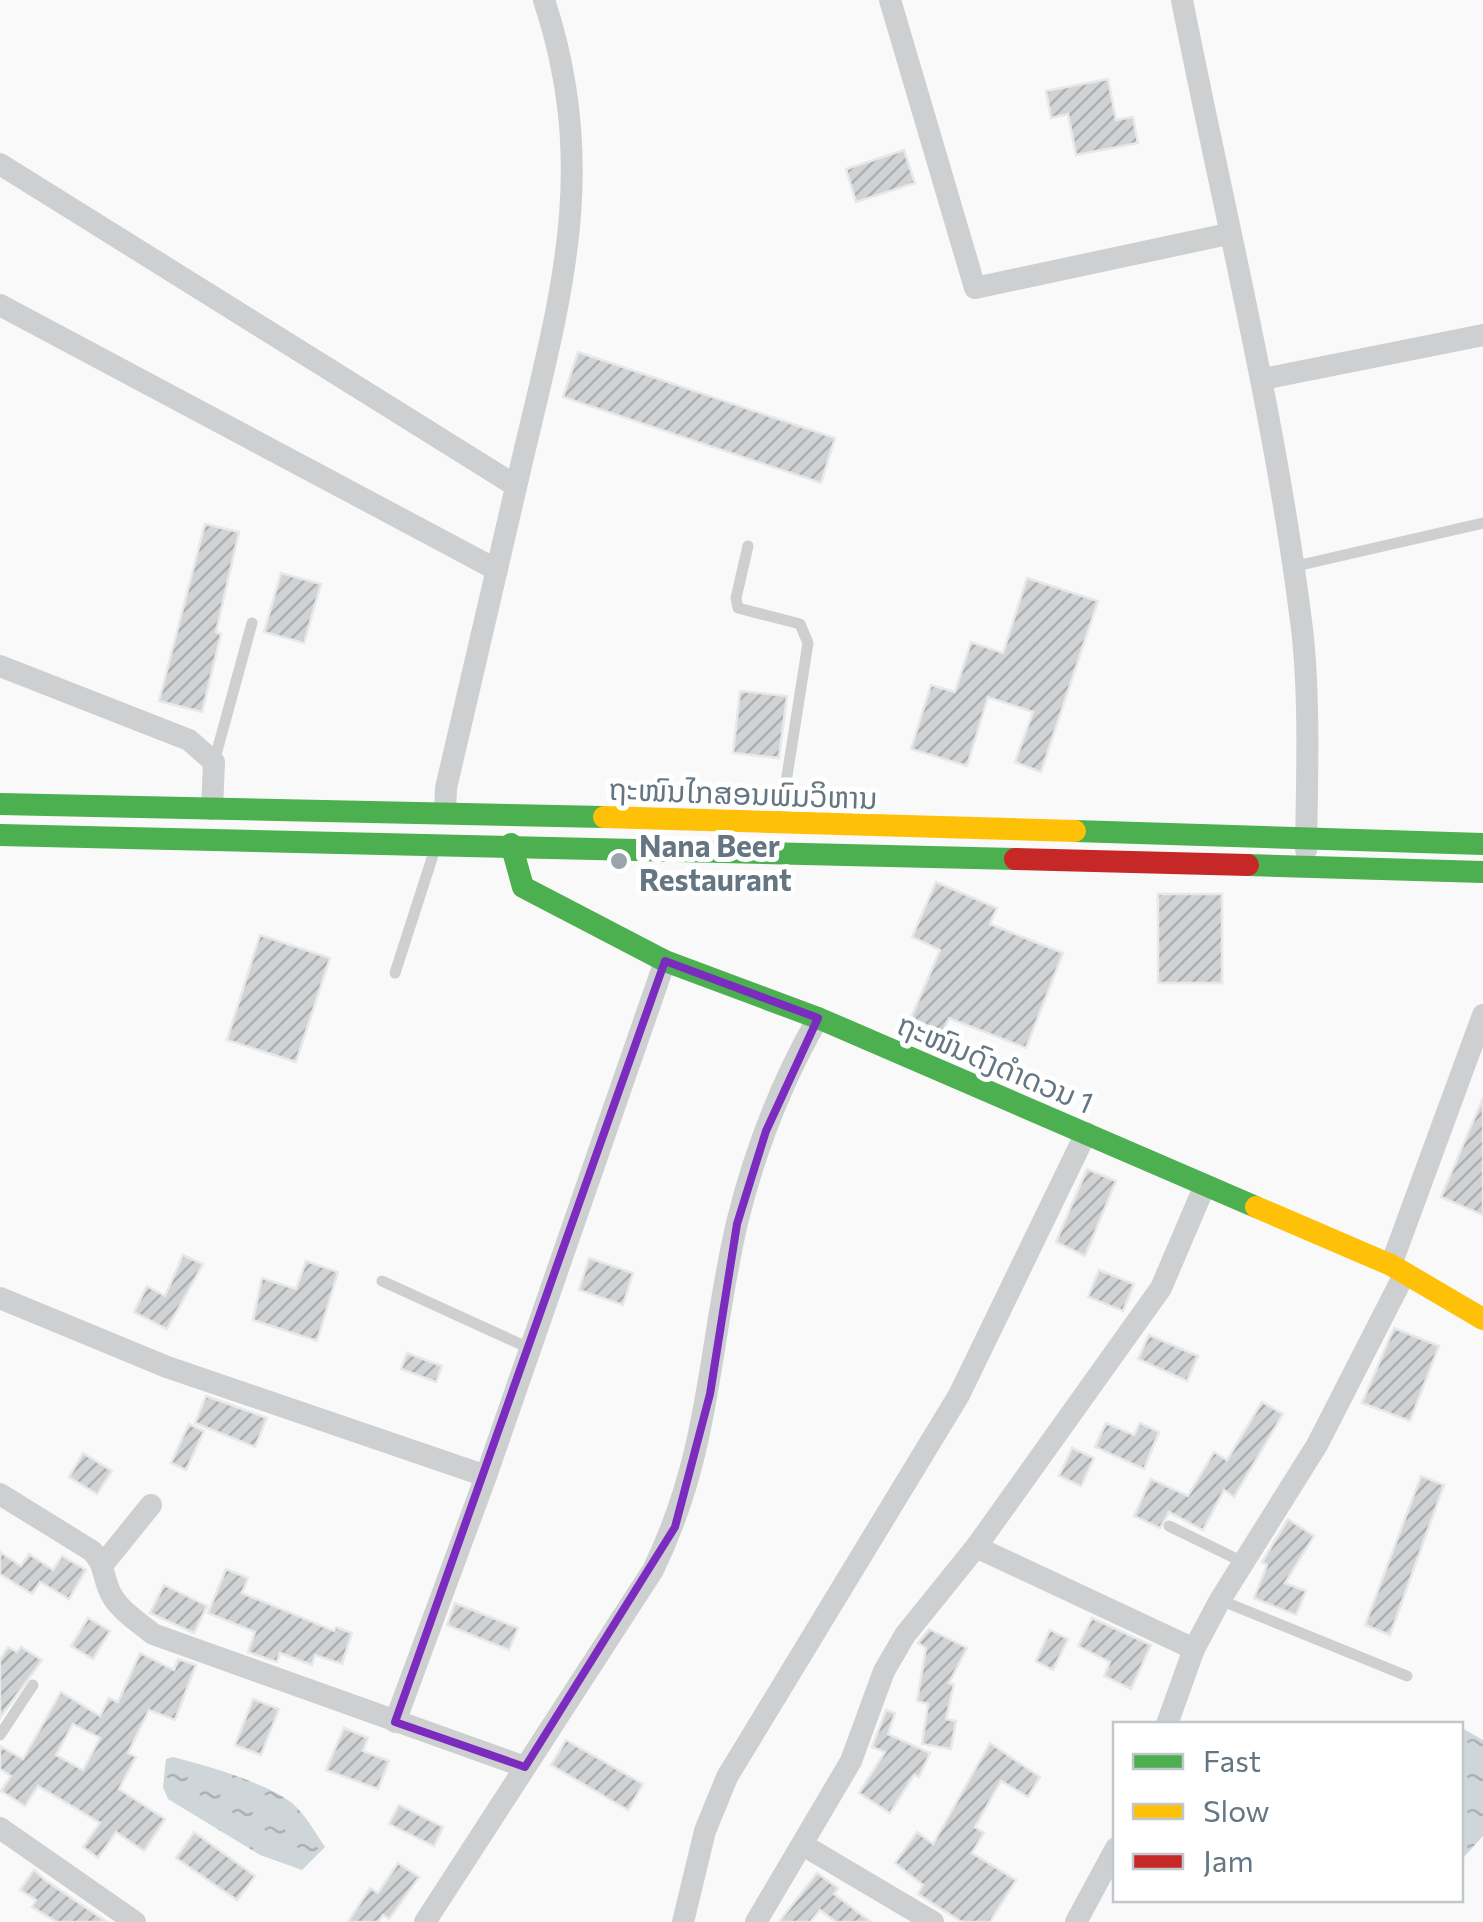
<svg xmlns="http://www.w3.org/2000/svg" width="1483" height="1922" font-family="Commissioner,'Noto Sans Lao',sans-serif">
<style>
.water{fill:url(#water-ripples)}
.building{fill:url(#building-hatch);stroke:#e8e8e8;stroke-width:2.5;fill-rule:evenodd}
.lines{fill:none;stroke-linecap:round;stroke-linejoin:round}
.lane{stroke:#cecfd0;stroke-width:11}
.street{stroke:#cecfd0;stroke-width:22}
.fast{stroke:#4caf50;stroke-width:22}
.slow{stroke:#ffc107;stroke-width:22}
.jam{stroke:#c62828;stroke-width:22}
.marked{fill:none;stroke:#7b2cbf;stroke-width:8;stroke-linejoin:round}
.poi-dot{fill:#99a4ac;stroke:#fff;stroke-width:4}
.labels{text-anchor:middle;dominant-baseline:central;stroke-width:10;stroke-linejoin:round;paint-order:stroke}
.street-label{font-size:30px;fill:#657683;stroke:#fff}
.poi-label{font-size:30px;font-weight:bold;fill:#657683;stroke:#fff;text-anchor:start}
</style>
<defs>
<pattern id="water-ripples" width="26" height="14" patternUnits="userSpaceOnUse" patternTransform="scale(2.5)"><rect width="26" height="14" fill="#ced6d9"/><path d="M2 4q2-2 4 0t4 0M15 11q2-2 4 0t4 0" fill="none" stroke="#abb2b5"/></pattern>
<pattern id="building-hatch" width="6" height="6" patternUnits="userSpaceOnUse" patternTransform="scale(2.5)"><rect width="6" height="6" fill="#d0d2d3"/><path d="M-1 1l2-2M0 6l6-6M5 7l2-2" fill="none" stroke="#acafb1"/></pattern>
</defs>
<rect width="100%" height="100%" fill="#f9f9f9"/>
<!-- water -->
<g class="water">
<polygon points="1460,1727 1483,1740 1483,1836 1462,1859"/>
<path d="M173,1757C205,1765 267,1783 292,1803C306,1815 314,1831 325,1847L302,1870L260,1855L168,1799L163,1787L166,1759Z"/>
</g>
<!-- building -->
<g class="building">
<polygon points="1108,79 1116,120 1133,117 1138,143 1076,155 1068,114 1051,118 1046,91"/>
<polygon points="904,150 915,183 856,202 846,169"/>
<polygon points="578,352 835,438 821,483 563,397"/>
<polygon points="205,524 239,532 216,632 221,634 202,712 159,701"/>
<polygon points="281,573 321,584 304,643 264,632"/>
<polygon points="1027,578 1098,601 1041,772 1015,762 1033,712 988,697 967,766 911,749 931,685 955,692 971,642 1003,653"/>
<polygon points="740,691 787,696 779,758 733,753"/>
<polygon points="936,882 997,908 990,924 1063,953 1026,1048 949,1018 943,1033 911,1018 940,950 912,937"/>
<rect x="1158" y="894" width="64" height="89"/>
<polygon points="260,935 330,958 296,1062 227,1040"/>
<polygon points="1483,1098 1483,1215 1441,1197"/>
<polygon points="1087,1169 1116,1181 1085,1256 1056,1242"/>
<polygon points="183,1255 203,1264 167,1329 134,1312 147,1286 165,1296"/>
<polygon points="589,1258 633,1273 623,1305 579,1290"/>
<polygon points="306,1261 338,1272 317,1341 253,1320 262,1278 296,1289"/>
<polygon points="1099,1270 1134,1284 1123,1311 1088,1297"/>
<polygon points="1394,1328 1439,1346 1410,1421 1362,1403"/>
<polygon points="1149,1335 1198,1356 1187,1381 1138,1359"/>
<polygon points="407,1353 442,1366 436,1382 401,1369"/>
<polygon points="206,1396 267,1418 255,1447 195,1423"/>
<polygon points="1262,1402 1283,1414 1234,1497 1224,1490 1203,1530 1169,1512 1160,1528 1134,1516 1151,1479 1188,1496 1214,1452 1227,1460"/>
<polygon points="1106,1423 1134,1435 1140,1423 1159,1432 1144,1469 1095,1447"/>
<polygon points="189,1424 204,1431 186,1470 171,1463"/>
<polygon points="1072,1448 1094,1458 1081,1486 1059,1476"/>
<polygon points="83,1453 112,1471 97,1494 69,1477"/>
<polygon points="1421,1476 1444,1485 1390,1635 1365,1625"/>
<polygon points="1288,1519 1314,1536 1285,1583 1306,1591 1296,1615 1254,1598 1267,1565 1262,1562"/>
<polygon points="0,1552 21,1566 29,1554 53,1570 62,1556 86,1570 69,1599 40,1582 32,1594 0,1574"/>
<polygon points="226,1569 248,1578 242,1593 334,1631 336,1627 352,1633 342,1664 315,1655 312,1665 280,1653 277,1662 248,1652 255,1632 208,1613"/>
<polygon points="164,1585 207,1606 194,1633 150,1613"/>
<polygon points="455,1603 518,1628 509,1650 447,1625"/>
<polygon points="88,1618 110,1631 93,1659 71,1646"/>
<polygon points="1092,1618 1151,1645 1131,1689 1104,1676 1110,1662 1078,1646"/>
<polygon points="929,1629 967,1648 949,1683 954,1684 946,1719 956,1721 951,1749 922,1744 928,1704 917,1701 926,1648 918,1643"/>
<polygon points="1050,1630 1068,1639 1053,1670 1036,1661"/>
<polygon points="8,1647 17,1652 21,1647 42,1660 0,1718 0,1660"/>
<path d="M140,1653L174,1670L178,1659L196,1665L175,1720L149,1710L128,1753L136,1757L119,1789L165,1819L144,1851L116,1832L98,1858L83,1847L100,1823L38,1786L25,1806L1,1791L11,1776L0,1769V1746L23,1759L61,1692L100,1716L109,1698L118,1702ZM73,1724L100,1738L83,1770L56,1755Z"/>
<polygon points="253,1699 279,1709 261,1755 235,1745"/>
<polygon points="886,1710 895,1713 888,1734 930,1753 919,1777 914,1775 890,1813 859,1793 885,1752 872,1747"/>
<polygon points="344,1728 368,1738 363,1751 389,1761 378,1789 326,1770"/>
<polygon points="566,1740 643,1784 628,1810 551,1765"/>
<polygon points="990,1743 1040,1777 1028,1797 1001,1781 975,1827 984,1833 972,1853 1016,1880 990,1922 962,1922 918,1894 923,1885 895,1863 917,1832 933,1844"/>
<polygon points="399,1805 443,1827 434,1846 389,1824"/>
<polygon points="194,1832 255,1876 237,1900 176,1858"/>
<polygon points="398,1863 419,1877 389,1919 383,1915 378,1922 348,1922 370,1888 378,1893"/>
<polygon points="34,1870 45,1880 107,1922 57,1922 32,1907 36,1900 20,1890"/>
<polygon points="817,1873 838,1888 834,1894 871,1922 836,1922 820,1910 810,1922 779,1922"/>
</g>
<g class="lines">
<!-- lane -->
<g class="lane">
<polyline points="748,546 736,598 738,608 800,624 808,643 781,814"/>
<polyline points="1292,567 1483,523"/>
<polyline points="214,762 252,623"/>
<polyline points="395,973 434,852"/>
<polyline points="382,1281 529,1348"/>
<polyline points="1169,1526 1243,1562"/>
<polyline points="1220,1600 1407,1676"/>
<polyline points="0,1735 33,1685"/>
</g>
<!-- street -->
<g class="street">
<polyline points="890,0 975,288 1228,234"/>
<path d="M1182,0C1223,209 1276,417 1302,629C1310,698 1307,780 1306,850"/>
<polyline points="0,164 516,486"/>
<polyline points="0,305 497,570"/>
<polyline points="1263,379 1483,335"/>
<polyline points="0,666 189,740 214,762 212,809"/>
<path d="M445,812L446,788C471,682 495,576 520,470C559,302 601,172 544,0"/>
<polyline points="1391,1265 1483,1015"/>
<polyline points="0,1298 167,1367 486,1476"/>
<path d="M0,1494L92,1551C104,1564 102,1571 108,1587C115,1608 137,1621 153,1634L525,1767"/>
<polyline points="976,1547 1194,1649"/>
<polyline points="104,1563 151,1505"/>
<polyline points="395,1722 486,1476 665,961"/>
<polyline points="1167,1724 1194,1649 1220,1600 1317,1445 1405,1273"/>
<polyline points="0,1828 135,1922"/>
<polyline points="803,1845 933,1922"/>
<path d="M425,1922L653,1570C711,1451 708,1347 737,1223C754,1153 782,1081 818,1018"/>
<polyline points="683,1922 705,1831 727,1777 959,1395 1086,1133"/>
<polyline points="756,1922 851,1761 884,1671 905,1635 976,1547 1161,1288 1205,1185"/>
<polyline points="1076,1922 1116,1848"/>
</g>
<!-- fast -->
<g class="fast">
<polyline points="0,804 604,817"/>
<polyline points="1075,831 1483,844"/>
<polyline points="0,835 1015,859"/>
<polyline points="511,844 523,887 665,961 818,1018 1256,1207"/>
<polyline points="1248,865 1483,872"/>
</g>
<!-- slow -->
<g class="slow">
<polyline points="604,817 1075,831"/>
<polyline points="1256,1207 1391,1265 1483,1319"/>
</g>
<!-- jam -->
<polyline class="jam" points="1015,859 1248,865"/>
</g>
<!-- marked area -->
<path class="marked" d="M665,961L818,1018L766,1131L737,1224L710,1394L675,1527L525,1767L395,1722Z"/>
<!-- markers -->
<circle class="poi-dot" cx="619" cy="861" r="10"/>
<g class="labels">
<!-- street labels -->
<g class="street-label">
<text transform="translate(743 792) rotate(2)">ຖະໜົນໄກສອນພົມວິຫານ</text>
<text transform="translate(996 1062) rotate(23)">ຖະໜົນດົງດຳດວນ 1</text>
</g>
<!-- poi labels -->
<g class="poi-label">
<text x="639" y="844">Nana Beer<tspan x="639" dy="34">Restaurant</tspan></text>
</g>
</g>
<!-- legend -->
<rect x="1113" y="1722" width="350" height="180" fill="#ffffff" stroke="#c1c8cd" stroke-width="2.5"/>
<rect x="1133" y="1754" width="50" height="15" fill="#4caf50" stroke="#c1c8cd" stroke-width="2.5"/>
<text x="1203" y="1772" font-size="30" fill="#657683">Fast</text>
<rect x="1133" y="1804" width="50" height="15" fill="#ffc107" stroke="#c1c8cd" stroke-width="2.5"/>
<text x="1203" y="1822" font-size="30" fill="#657683">Slow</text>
<rect x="1133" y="1854" width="50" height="15" fill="#c62828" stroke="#c1c8cd" stroke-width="2.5"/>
<text x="1203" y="1872" font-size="30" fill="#657683">Jam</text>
</svg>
